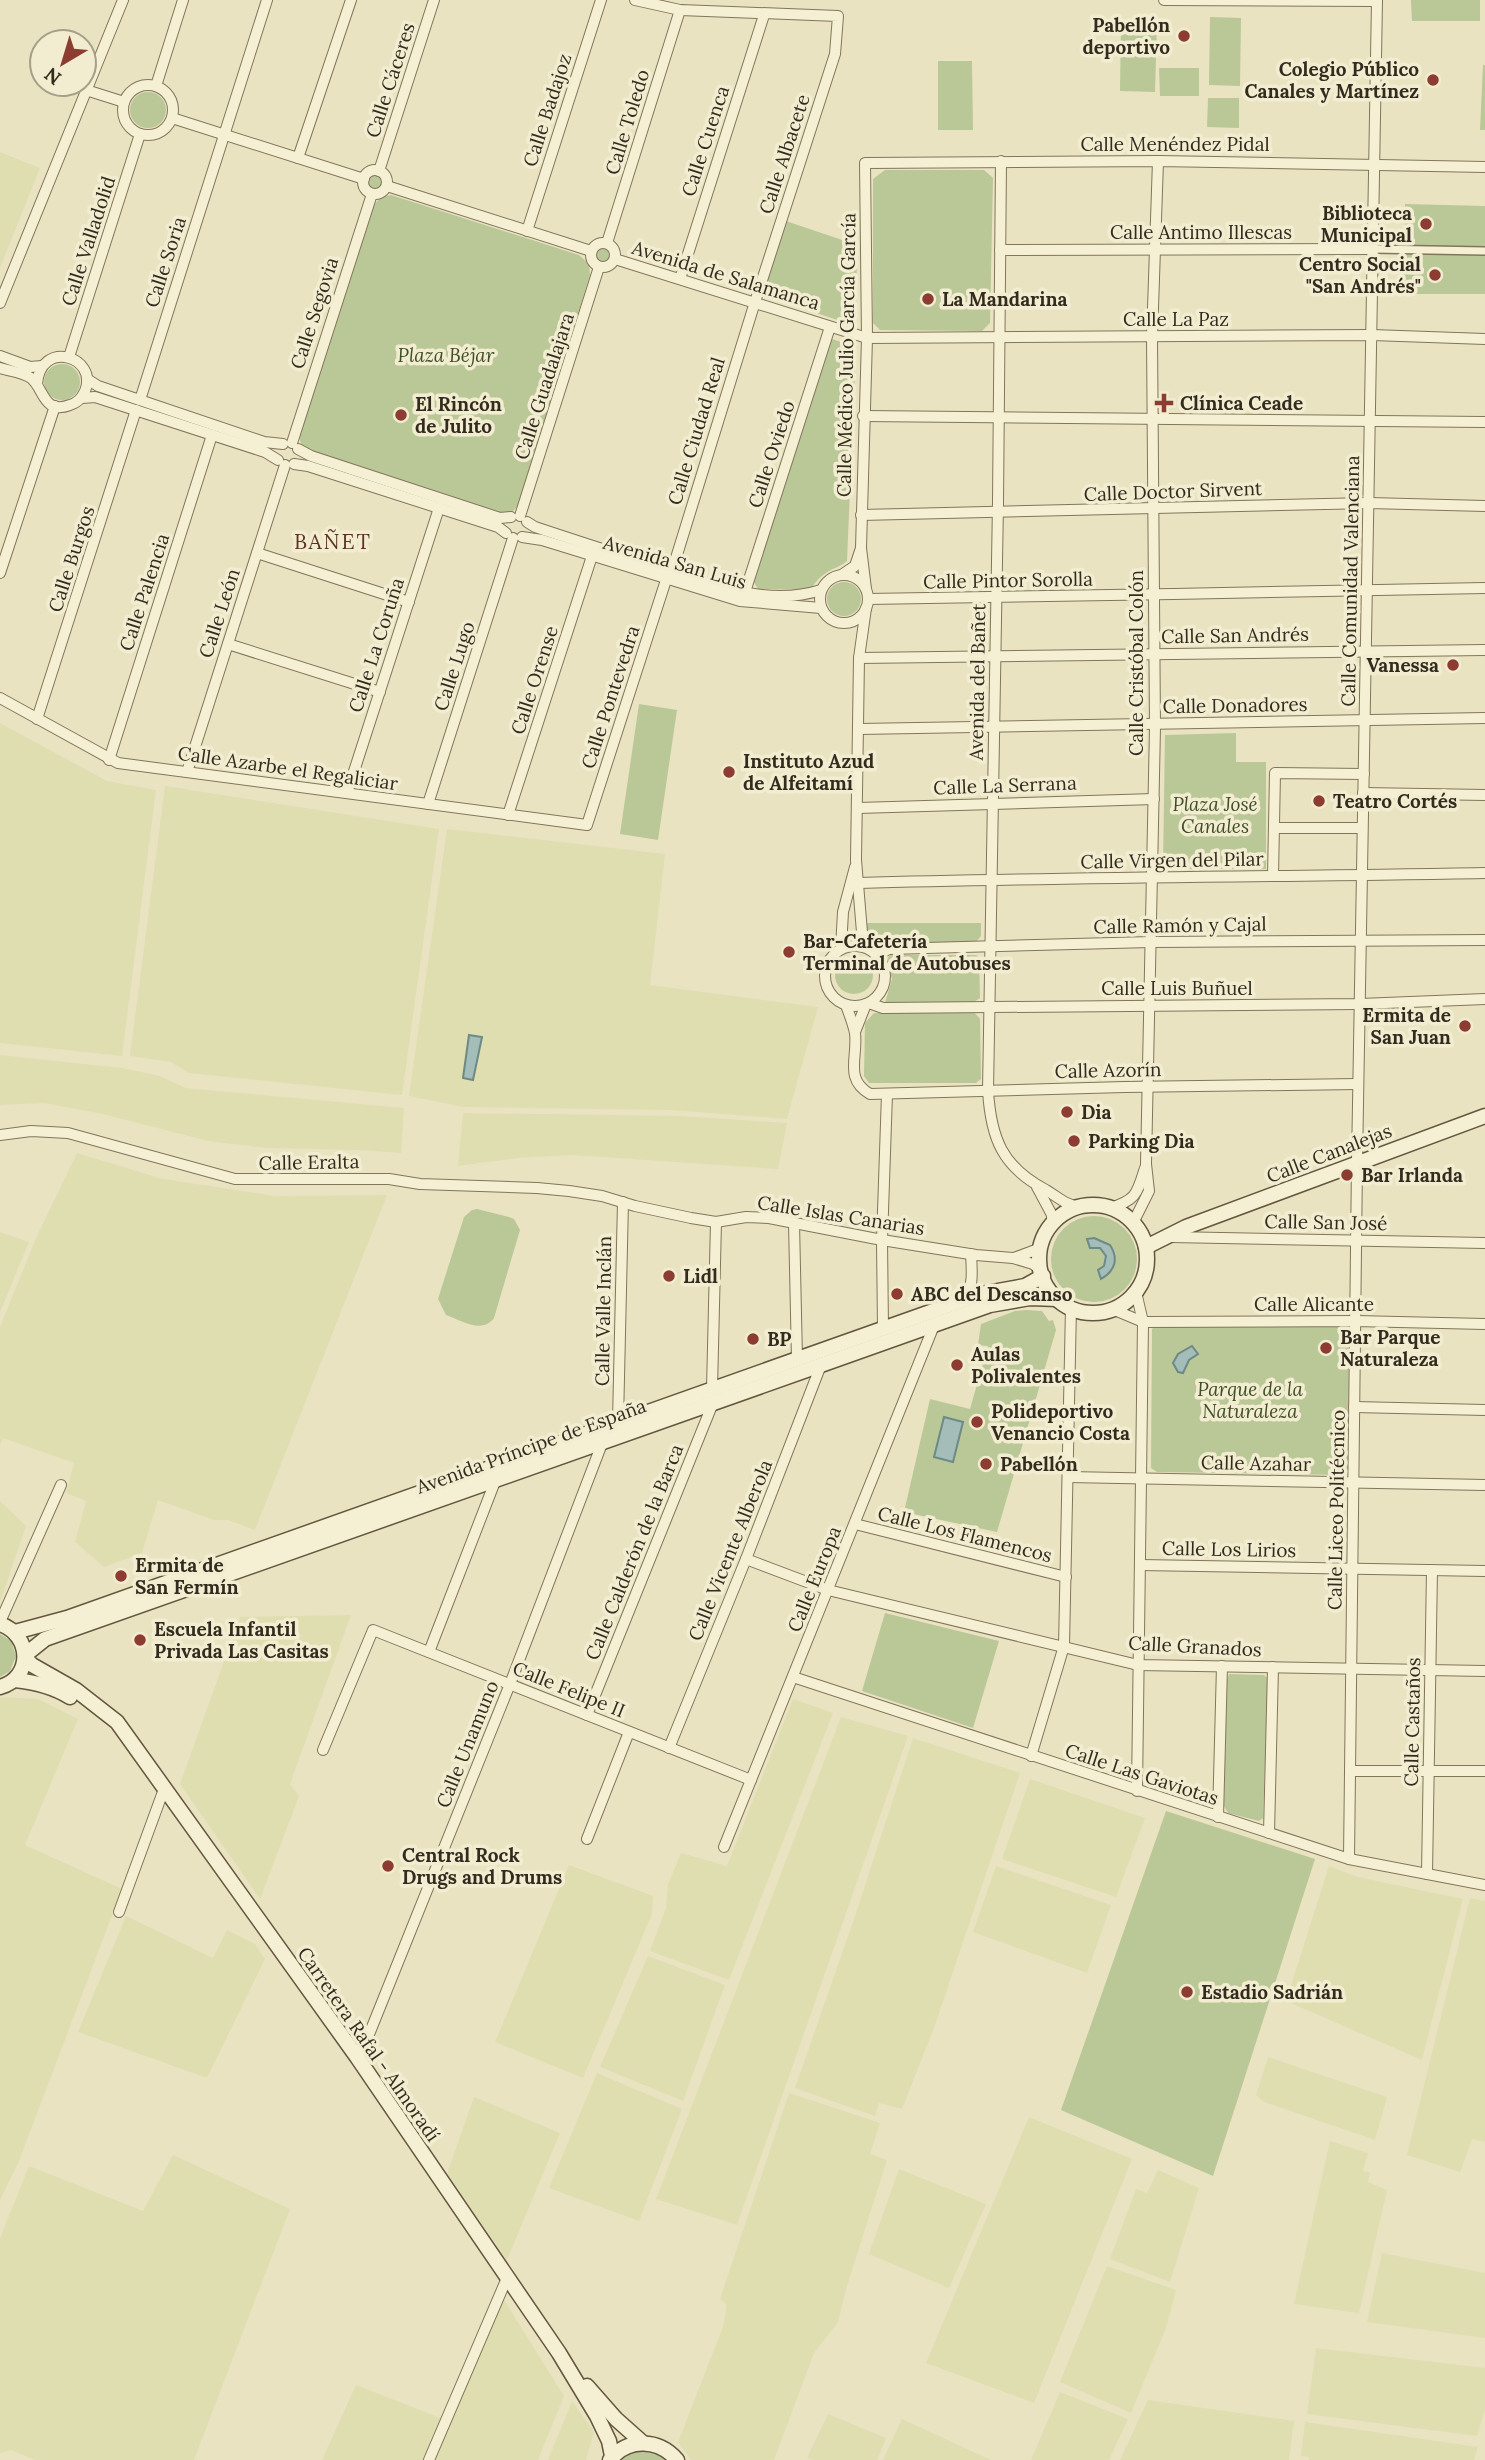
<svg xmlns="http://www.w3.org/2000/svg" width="1485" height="2460" font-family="Lora,serif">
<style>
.farmland{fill:#dfdeb0}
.green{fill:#bac797}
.water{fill:#a4bdb9;stroke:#6c8a86;stroke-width:2}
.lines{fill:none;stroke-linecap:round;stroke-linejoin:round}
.pedestrian-casing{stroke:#82755b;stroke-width:10}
.minor-casing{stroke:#82755b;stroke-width:12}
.secondary-casing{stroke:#64563e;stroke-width:17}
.pedestrian{stroke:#f5f0d4;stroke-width:7}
.minor{stroke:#f5f0d4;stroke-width:10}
.secondary{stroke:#f5f0d4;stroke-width:14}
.poi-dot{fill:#8c3c30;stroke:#f2edd1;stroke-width:2.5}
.labels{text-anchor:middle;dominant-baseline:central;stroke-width:7;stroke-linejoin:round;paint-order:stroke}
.poi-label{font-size:19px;font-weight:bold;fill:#332b1e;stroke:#f2edd1;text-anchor:start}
.street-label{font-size:19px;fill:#332b1e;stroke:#f2edd1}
.park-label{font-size:19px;font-style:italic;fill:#3e4e26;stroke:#f2edd1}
.neighbourhood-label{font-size:21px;letter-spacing:2px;fill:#5c3521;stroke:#f2edd1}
</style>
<rect width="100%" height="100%" fill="#eae3c2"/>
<!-- farmland -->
<g class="farmland">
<polygon points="0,152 40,168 0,268"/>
<polygon points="0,723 107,781 156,790 122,1056 0,1043"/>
<polygon points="165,786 439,829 402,1095 189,1073 171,1062 130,1056"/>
<polygon points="447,829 665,854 650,985 818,1007 787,1119 670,1110 463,1107 409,1096"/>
<polygon points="0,1055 122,1068 160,1076 186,1088 404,1108 401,1153 359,1150 267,1148 208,1141 103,1114 44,1103 0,1105"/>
<polygon points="463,1113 681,1116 787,1123 778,1169 572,1155 518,1158 458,1166"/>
<polygon points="77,1153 163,1179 275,1196 387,1195 255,1530 228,1520 214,1520 158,1500 142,1553 104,1567 75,1542 86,1501 66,1493 74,1463 3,1438 0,1445 0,1327 36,1238"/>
<polygon points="0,1232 29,1242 0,1312"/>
<polygon points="0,1501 26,1526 0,1602"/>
<polygon points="351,1615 290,1784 299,1796 260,1899 180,1784 240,1617"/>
<polygon points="0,1697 38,1699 78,1719 25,1845 122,1889 19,2161 0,2200"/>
<polygon points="793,1699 833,1713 729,1980 650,1951 666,1908 668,1884 681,1853 727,1866"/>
<polygon points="841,1717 908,1736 737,2225 656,2199"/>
<polygon points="913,1738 1020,1773 934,2028 902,2109 879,2103 875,2116 795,2088 855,1916"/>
<polygon points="1030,1779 1145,1818 1116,1897 1002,1859"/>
<polygon points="569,1865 653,1896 652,1914 583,2078 495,2042"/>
<polygon points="996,1866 1111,1905 1087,1973 973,1932"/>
<polygon points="1329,1866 1358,1877 1463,1899 1422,2060 1286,2001"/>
<polygon points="1470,1898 1485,1901 1485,2142 1472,2139 1460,2172 1407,2155"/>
<polygon points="126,1916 213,1958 227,1930 255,1944 265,1959 207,2078 78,2032"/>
<polygon points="648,1956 725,1985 683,2101 600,2067"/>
<polygon points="1268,2057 1387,2097 1375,2140 1264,2102 1256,2095"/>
<polygon points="597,2073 682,2109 639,2221 549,2188"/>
<polygon points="789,2093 880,2123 870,2154 887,2160 847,2286 838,2322 814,2353 774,2460 691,2460 678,2442 723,2327 727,2305 720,2299"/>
<polygon points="474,2097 560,2133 507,2260 447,2174"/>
<polygon points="1029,2117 1132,2159 1034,2403 926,2363"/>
<polygon points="1330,2141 1368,2153 1363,2171 1370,2172 1368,2182 1387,2190 1359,2313 1294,2304"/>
<polygon points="173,2155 290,2209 194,2460 35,2460 11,2450 0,2453 0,2238 29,2166 143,2211"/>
<polygon points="899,2169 986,2204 949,2288 869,2254"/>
<polygon points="1158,2170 1199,2188 1170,2282 1110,2259 1136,2189 1147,2193"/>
<polygon points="1382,2253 1485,2273 1485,2338 1367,2322"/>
<polygon points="1107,2266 1176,2290 1166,2328 1131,2413 1060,2382"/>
<polygon points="501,2295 564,2396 538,2460 434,2460"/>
<polygon points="1316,2348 1485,2368 1485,2410 1477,2436 1307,2414"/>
<polygon points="356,2385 443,2419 426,2460 322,2460"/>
<polygon points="1060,2392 1128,2419 1109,2460 1031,2460"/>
<polygon points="1148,2400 1294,2421 1289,2460 1120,2460"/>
<polygon points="572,2401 594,2432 586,2460 548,2460"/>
<polygon points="828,2414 886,2438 877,2460 813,2460 807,2458"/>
<polygon points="902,2419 991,2460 883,2460"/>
<polygon points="1305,2422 1478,2447 1474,2460 1309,2460 1309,2457 1301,2456"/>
</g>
<!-- green -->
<g class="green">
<polygon points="1411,0 1480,0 1480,21 1412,21"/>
<polygon points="1210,17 1241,18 1240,86 1209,85"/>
<polygon points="1121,22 1157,23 1155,92 1120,91"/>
<polygon points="938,61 972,61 973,130 938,130"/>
<polygon points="1483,65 1485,65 1485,130 1480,130"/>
<polygon points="1159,68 1199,68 1199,96 1160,96"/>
<circle cx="148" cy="110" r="18"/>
<polygon points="1208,98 1239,98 1239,128 1207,127"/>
<polygon points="885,170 984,170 993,178 990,323 982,331 880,330 873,323 873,179"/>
<circle cx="375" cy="182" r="8"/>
<polygon points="391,195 579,255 589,264 590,275 519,505 512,512 503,513 312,451 301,445 299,436 374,205 381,197"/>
<polygon points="1405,204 1485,206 1485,294 1404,294"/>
<polygon points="786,221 857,245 856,326 761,295"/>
<circle cx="603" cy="255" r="8"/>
<path d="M832,339L856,347L847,561C840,567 833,568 826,573C819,577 815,584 809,590L758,589L753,581Z"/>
<circle cx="62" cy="382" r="18"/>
<circle cx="844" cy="599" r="17"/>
<polygon points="639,704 677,710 658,840 620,834"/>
<polygon points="1236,733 1236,762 1266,762 1266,869 1163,869 1165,735"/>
<polygon points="867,923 981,923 981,936 976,942 876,943 867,936"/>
<polygon points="890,955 976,955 979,957 980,998 974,1002 885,1003 892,979 887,959"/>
<circle cx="854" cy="975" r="19"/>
<polygon points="974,1012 980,1019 981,1079 976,1083 869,1083 864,1076 865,1023 874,1013"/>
<path d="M477,1209L509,1217L514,1219L520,1230L494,1318C482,1334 462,1321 446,1315L438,1299L464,1217L472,1210Z"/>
<circle cx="1094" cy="1259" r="43"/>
<polygon points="1026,1310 1042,1311 1049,1321 1053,1320 1056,1330 997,1532 904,1512 930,1399 970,1409 988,1346 978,1345 981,1324 1015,1311"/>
<polygon points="1158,1324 1344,1327 1349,1332 1348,1470 1343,1475 1157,1472 1151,1468 1152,1329"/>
<polygon points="885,1613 999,1641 973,1728 862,1691"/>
<polygon points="0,1634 11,1641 16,1656 10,1671 0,1677"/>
<polygon points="1229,1674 1264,1675 1268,1679 1263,1818 1259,1821 1228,1813 1224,1806 1227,1680"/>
<polygon points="1166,1811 1315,1859 1213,2176 1061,2110"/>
<polygon points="640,2450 650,2450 668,2460 619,2460 630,2452"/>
</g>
<!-- water -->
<g class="water">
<polygon points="469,1035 482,1037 473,1080 463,1078"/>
<path d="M1094,1238L1110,1245C1119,1259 1115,1271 1101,1279L1098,1270L1104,1266L1106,1256L1100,1248H1090L1087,1239Z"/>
<polygon points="1192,1346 1198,1354 1189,1360 1183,1373 1178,1372 1173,1363 1178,1354"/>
<polygon points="944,1417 963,1422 953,1462 934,1457"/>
</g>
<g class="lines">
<defs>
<polyline id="pedestrian" points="1373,249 1485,251"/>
<g id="minor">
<polyline points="635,0 680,10 838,16 835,54 755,302 672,571"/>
<polyline points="1164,0 1377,1"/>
<circle cx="148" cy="110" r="25"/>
<polyline points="156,86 183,0"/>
<polyline points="86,90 124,102"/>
<polyline points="172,118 364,179"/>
<polyline points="298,158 351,0"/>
<path d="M1001,161L998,503L988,1091C991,1138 1002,1167 1046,1190C1058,1197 1065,1205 1080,1207"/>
<circle cx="375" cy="182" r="12"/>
<polyline points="379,171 434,0"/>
<polyline points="387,186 591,251"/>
<polyline points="527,231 601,0"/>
<circle cx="603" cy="255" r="12"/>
<polyline points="607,243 680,10"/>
<polyline points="1000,250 1373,249"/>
<polyline points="615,259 867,338 1372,335 1485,339"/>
<polyline points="680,279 764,15"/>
<polyline points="0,303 123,0"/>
<polyline points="0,356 30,367 42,366"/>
<polyline points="69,357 140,134"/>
<path d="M0,368C9,371 23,372 31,378C44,388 43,415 70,405C77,403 82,398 85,391C99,356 40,339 37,384"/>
<polyline points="87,379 98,386 264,442 283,444"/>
<polyline points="82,398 95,397 265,452 278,460"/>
<polyline points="140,400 267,0"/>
<polyline points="863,416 1485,422"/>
<polyline points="292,443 372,194"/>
<polyline points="298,449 311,456 500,518 511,517"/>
<polyline points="294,464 308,466 498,527 506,533"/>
<polyline points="861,515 1369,503 1485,506"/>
<polyline points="520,516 599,267"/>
<path d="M527,522L535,527C574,540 614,553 653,565C706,582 765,608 821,590"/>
<polyline points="522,537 542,540 740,601 821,608"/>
<polyline points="257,553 409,602"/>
<polyline points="0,573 55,406"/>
<polyline points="843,574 855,566 861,548"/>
<circle cx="844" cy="599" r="24"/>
<polyline points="866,589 861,548 867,338 865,163 1158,161 1485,167"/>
<polyline points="745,592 830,327"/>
<path d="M868,599C1074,597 1279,591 1485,588"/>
<polyline points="866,608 859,658 856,860 862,932 867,947"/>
<polyline points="228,644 380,692"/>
<polyline points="859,658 1485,650"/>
<polyline points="0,698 118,763 587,825 666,580"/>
<polyline points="37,719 136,410"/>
<polyline points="859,729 1485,718"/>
<polyline points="109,760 212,435"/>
<polyline points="187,772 285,465"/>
<polyline points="347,793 439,508"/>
<polyline points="1363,793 1485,795"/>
<polyline points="428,804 513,538"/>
<polyline points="858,808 1154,799"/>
<polyline points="508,815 592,556"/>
<polyline points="1274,828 1362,828"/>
<polyline points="1273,876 1275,773 1364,774"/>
<path d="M859,883C1068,877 1276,877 1485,873"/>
<circle cx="855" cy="976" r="30"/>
<polyline points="841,948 843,912 855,867"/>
<polyline points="877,955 889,949 1151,942 1485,940"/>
<polyline points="869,1003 883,1008 1360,1004 1485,999"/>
<path d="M846,1005C849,1014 853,1023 855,1033C858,1058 844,1079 870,1094L1125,1087L1358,1084"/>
<polyline points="855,1032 866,1004"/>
<polyline points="0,1135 31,1131 68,1133 235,1179 389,1179 420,1184 537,1188 569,1191 602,1196 635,1206 691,1218 716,1222 746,1217 769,1218 882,1240 976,1255 1013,1258 1033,1264 1041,1270"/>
<polyline points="1037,1187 1052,1215 1052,1225"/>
<path d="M1110,1208C1137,1200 1137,1193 1145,1168"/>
<polyline points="794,1223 797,1359"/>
<polyline points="1133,1223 1149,1191 1146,1164 1155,727 1152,337 1158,161"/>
<polyline points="1171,1237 1485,1243"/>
<polyline points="1014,1258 1041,1248"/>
<polyline points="1136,1292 1143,1322 1137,1791"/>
<path d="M967,1299C973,1284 972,1271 971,1254"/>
<polyline points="1112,1309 1143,1322 1355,1321 1485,1324"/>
<polyline points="883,1329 882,1240 887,1094"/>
<polyline points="712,1389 716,1222"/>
<polyline points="1354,1407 1485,1410"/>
<polyline points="618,1421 623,1202"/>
<polyline points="1068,1477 1485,1485"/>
<polyline points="855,1524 1066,1577"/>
<polyline points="746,1559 828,1590 1138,1665 1485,1671"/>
<polyline points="1140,1565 1485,1571"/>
<polyline points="0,1622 61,1485"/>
<polyline points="429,1652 496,1479"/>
<polyline points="793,1677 1349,1859 1485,1885"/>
<polyline points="587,1715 713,1403"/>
<polyline points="669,1748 746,1559 821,1365"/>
<polyline points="323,1750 373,1630 751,1780"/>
<polyline points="1031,1756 1064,1646 1071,1307"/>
<polyline points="1350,1771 1485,1771"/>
<polyline points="1218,1817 1222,1666"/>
<polyline points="1269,1833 1273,1667"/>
<polyline points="587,1839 629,1732"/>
<polyline points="724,1847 935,1323"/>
<polyline points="1349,1859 1357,1162 1377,0"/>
<polyline points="1427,1874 1432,1570"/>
<polyline points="119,1912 164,1789"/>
<polyline points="357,2057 370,2032 510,1684 603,1441"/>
<polyline points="429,2460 507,2278"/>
</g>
<g id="secondary">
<circle cx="1093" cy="1259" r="54"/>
<polyline points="1146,1247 1186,1227 1485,1116"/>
<path d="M0,1624C32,1635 33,1678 0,1687"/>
<polyline points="15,1632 67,1618 981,1294 1025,1286 1043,1276"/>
<polyline points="25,1655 45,1639 821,1365 990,1305 1030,1298 1058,1299"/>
<polyline points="25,1658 32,1665 76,1690 117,1722 357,2057 559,2353 597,2416 609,2441 612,2456"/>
<path d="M15,1680C34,1682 54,1687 70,1697"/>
<polyline points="587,2386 616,2419 643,2443"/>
<path d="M610,2460C628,2437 659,2439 677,2460"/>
</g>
</defs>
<!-- pedestrian casing -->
<use href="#pedestrian" class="pedestrian-casing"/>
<!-- minor casing -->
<use href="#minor" class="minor-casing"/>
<!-- secondary casing -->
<use href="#secondary" class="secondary-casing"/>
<!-- pedestrian -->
<use href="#pedestrian" class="pedestrian"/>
<!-- minor -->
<use href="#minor" class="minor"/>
<!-- secondary -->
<use href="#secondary" class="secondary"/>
</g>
<!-- markers -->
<g class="poi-dot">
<circle cx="1184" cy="36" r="7"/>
<circle cx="1433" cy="80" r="7"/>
<circle cx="1426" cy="224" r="7"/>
<circle cx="1435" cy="275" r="7"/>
<circle cx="928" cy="299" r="7"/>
<path d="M1160.5 392.5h7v7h7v7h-7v7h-7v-7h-7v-7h7z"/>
<circle cx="401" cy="415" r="7"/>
<circle cx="1453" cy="665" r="7"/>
<circle cx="729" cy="772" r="7"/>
<circle cx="1319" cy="801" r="7"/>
<circle cx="789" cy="952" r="7"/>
<circle cx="1465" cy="1026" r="7"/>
<circle cx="1067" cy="1112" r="7"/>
<circle cx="1074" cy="1141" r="7"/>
<circle cx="1347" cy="1175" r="7"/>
<circle cx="669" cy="1276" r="7"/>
<circle cx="897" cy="1294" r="7"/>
<circle cx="753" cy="1339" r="7"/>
<circle cx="1326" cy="1348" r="7"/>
<circle cx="957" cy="1365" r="7"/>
<circle cx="977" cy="1422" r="7"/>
<circle cx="986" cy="1464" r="7"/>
<circle cx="121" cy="1576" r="7"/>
<circle cx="140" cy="1640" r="7"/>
<circle cx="388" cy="1866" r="7"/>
<circle cx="1187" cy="1992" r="7"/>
</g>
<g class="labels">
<!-- poi labels -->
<g class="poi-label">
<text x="1170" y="25" text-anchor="end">Pabellón<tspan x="1170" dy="22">deportivo</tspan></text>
<text x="1419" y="69" text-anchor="end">Colegio Público<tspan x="1419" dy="22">Canales y Martínez</tspan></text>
<text x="1412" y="213" text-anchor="end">Biblioteca<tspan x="1412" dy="22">Municipal</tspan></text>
<text x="1421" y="264" text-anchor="end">Centro Social<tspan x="1421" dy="22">"San Andrés"</tspan></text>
<text x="942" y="299">La Mandarina</text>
<text x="1180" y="403">Clínica Ceade</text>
<text x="415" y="404">El Rincón<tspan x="415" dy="22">de Julito</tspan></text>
<text x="1439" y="665" text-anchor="end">Vanessa</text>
<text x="743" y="761">Instituto Azud<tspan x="743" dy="22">de Alfeitamí</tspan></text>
<text x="1333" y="801">Teatro Cortés</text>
<text x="803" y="941">Bar-Cafetería<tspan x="803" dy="22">Terminal de Autobuses</tspan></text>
<text x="1451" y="1015" text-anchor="end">Ermita de<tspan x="1451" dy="22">San Juan</tspan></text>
<text x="1081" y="1112">Dia</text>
<text x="1088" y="1141">Parking Dia</text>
<text x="1361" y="1175">Bar Irlanda</text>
<text x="683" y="1276">Lidl</text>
<text x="911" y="1294">ABC del Descanso</text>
<text x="1340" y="1337">Bar Parque<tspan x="1340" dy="22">Naturaleza</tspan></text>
<text x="767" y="1339">BP</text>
<text x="971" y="1354">Aulas<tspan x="971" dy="22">Polivalentes</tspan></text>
<text x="991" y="1411">Polideportivo<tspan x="991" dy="22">Venancio Costa</tspan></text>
<text x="1000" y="1464">Pabellón</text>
<text x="135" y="1565">Ermita de<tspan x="135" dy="22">San Fermín</tspan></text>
<text x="154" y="1629">Escuela Infantil<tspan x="154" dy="22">Privada Las Casitas</tspan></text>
<text x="402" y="1855">Central Rock<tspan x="402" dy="22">Drugs and Drums</tspan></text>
<text x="1201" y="1992">Estadio Sadrián</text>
</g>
<!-- street labels -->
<g class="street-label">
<text transform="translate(390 80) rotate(-72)">Calle Cáceres</text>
<text transform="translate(547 110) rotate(-72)">Calle Badajoz</text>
<text transform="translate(627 122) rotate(-73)">Calle Toledo</text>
<text transform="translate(705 141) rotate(-72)">Calle Cuenca</text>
<text x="1175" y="144">Calle Menéndez Pidal</text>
<text transform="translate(784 154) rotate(-72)">Calle Albacete</text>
<text x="1201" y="232">Calle Antimo Illescas</text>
<text transform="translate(88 241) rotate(-72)">Calle Valladolid</text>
<text transform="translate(165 262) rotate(-72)">Calle Soria</text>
<text transform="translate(726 275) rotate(17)">Avenida de Salamanca</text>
<text transform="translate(314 313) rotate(-72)">Calle Segovia</text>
<text x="1176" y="319">Calle La Paz</text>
<text transform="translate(846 355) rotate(-89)">Calle Médico Julio García García</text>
<text transform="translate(544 386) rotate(-72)">Calle Guadalajara</text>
<text transform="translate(696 431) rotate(-73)">Calle Ciudad Real</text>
<text transform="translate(771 454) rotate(-72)">Calle Oviedo</text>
<text transform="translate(1173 491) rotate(-2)">Calle Doctor Sirvent</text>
<text transform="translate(71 559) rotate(-72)">Calle Burgos</text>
<text transform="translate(675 562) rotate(16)">Avenida San Luis</text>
<text transform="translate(1008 580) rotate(-1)">Calle Pintor Sorolla</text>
<text transform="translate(1350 581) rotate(-89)">Calle Comunidad Valenciana</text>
<text transform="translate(144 592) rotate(-72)">Calle Palencia</text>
<text transform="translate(219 613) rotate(-72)">Calle León</text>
<text transform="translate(1235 635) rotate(-1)">Calle San Andrés</text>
<text transform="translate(376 645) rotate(-72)">Calle La Coruña</text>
<text transform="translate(1136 663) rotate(-90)">Calle Cristóbal Colón</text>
<text transform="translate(454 666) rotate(-72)">Calle Lugo</text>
<text transform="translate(534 680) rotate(-72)">Calle Orense</text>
<text transform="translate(977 682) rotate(-89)">Avenida del Bañet</text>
<text transform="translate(610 697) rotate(-72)">Calle Pontevedra</text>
<text transform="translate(1235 705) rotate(-1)">Calle Donadores</text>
<text transform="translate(288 768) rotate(8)">Calle Azarbe el Regaliciar</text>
<text transform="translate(1005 785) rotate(-2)">Calle La Serrana</text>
<text transform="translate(1172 860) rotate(-1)">Calle Virgen del Pilar</text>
<text transform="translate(1180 925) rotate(-1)">Calle Ramón y Cajal</text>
<text x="1177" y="988">Calle Luis Buñuel</text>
<text transform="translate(1108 1070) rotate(-1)">Calle Azorín</text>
<text transform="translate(1329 1153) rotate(-21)">Calle Canalejas</text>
<text transform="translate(309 1162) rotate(-1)">Calle Eralta</text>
<text transform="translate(841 1215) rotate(9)">Calle Islas Canarias</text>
<text transform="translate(1326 1222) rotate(1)">Calle San José</text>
<text x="1314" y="1304">Calle Alicante</text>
<text transform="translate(603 1311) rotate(-89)">Calle Valle Inclán</text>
<text transform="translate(531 1446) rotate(-20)">Avenida Príncipe de España</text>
<text transform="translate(1256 1463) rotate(1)">Calle Azahar</text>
<text transform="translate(1336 1510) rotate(-89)">Calle Liceo Politécnico</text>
<text transform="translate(965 1534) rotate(14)">Calle Los Flamencos</text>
<text transform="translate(1229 1549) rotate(1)">Calle Los Lirios</text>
<text transform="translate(730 1550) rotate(-68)">Calle Vicente Alberola</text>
<text transform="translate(634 1552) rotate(-68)">Calle Calderón de la Barca</text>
<text transform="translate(814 1579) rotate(-68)">Calle Europa</text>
<text transform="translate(1195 1646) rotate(3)">Calle Granados</text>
<text transform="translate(569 1689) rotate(22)">Calle Felipe II</text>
<text transform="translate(1412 1722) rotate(-89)">Calle Castaños</text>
<text transform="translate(467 1744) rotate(-68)">Calle Unamuno</text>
<text transform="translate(1142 1774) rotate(18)">Calle Las Gaviotas</text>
<text transform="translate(369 2044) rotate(55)">Carretera Rafal - Almoradí</text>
</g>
<!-- park labels -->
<g class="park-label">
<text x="446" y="355">Plaza Béjar</text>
<text x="1215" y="804">Plaza José<tspan x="1215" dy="22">Canales</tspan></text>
<text x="1250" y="1389">Parque de la<tspan x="1250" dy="22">Naturaleza</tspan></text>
</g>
<!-- neighbourhood labels -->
<g class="neighbourhood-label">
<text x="333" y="541">BAÑET</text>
</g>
</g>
<!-- north arrow -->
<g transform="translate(63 63) rotate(218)"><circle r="33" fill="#f2edd1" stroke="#a69f89" stroke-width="2"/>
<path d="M0-5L12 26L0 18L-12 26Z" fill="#8c3c30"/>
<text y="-10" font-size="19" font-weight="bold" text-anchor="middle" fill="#332b1e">N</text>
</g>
</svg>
